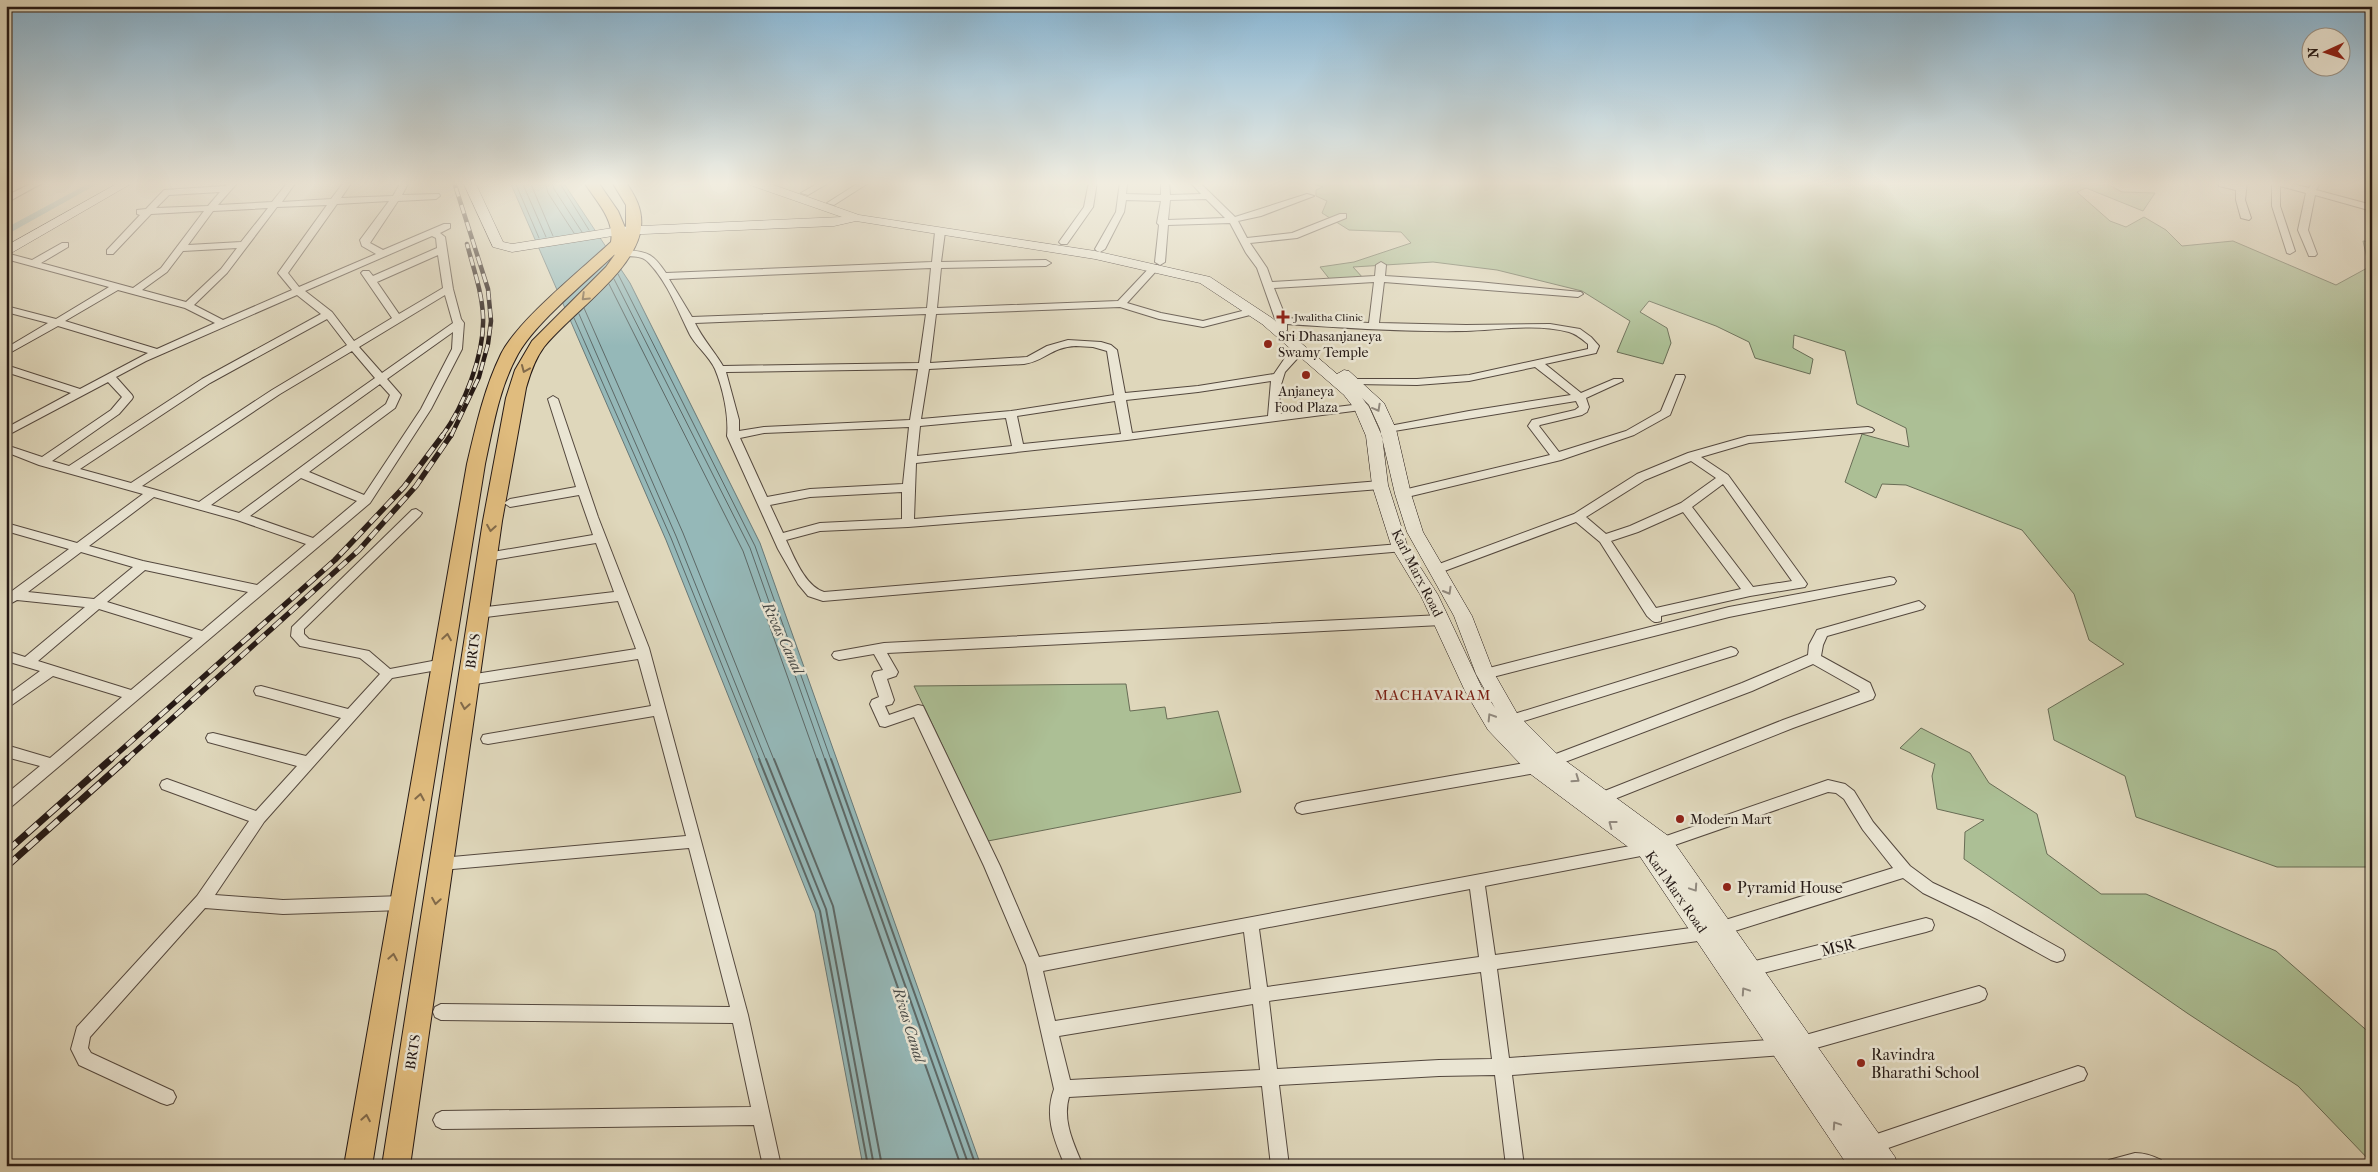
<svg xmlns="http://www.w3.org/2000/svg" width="2378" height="1172" font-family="'IM FELL French Canon',serif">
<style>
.green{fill:#acbf95;stroke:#686c55}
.water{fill:#95b8b8;stroke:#687877}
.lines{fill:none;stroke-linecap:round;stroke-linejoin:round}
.shore-far1{stroke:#5d6866;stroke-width:1}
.shore{stroke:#5d6866;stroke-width:2}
.canal{fill:#95b8b8;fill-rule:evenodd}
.street-casing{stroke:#54483e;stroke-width:2}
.secondary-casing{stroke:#251915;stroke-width:1}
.primary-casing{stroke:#251915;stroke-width:2}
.street{fill:#eae5d3;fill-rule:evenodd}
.secondary{fill:#eae5d3;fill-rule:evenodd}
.primary{fill:#e0bc7e;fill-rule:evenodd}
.rail-far2-casing{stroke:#251915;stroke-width:4.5}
.rail-far1-casing{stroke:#251915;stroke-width:5.5}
.rail-casing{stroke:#251915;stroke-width:7}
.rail-far2{stroke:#eae5d3;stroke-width:3;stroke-dasharray:9;stroke-linecap:butt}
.rail-far1{stroke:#eae5d3;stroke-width:4;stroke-dasharray:11;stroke-linecap:butt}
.rail{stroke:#eae5d3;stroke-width:5;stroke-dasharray:14;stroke-linecap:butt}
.oneway{stroke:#826a4a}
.oneway2{stroke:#91897e}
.poi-dot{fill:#8f2418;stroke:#eae5d3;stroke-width:2}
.labels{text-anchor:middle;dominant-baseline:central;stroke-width:5;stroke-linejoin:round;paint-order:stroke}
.far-poi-label{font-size:11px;fill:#251915;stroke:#eae5d3;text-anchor:start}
.poi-label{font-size:14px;fill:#251915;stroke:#eae5d3;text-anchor:start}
.street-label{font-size:14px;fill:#251915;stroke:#eae5d3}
.water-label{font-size:15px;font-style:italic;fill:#474946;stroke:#eae5d3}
.neighbourhood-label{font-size:15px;letter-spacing:1px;fill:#7a1f14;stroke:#eae5d3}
.near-poi-label{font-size:16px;fill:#251915;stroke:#eae5d3;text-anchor:start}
.near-street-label{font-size:16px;fill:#251915;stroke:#eae5d3}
</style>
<rect width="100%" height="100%" fill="#dfd7bb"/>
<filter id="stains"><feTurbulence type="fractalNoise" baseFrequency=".004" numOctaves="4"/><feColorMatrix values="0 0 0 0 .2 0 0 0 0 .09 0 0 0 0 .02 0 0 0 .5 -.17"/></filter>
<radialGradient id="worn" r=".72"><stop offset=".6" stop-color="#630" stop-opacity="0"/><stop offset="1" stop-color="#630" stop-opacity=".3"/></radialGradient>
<!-- green -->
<g class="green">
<polygon points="1306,182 2104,182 2122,192 2155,193 2143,211 2086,188 2077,192 2110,221 2126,227 2144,217 2166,230 2182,246 2233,241 2336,285 2369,267 2363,241 2372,242 2372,867 2277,867 2136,817 2125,776 2054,740 2048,709 2124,664 2089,640 2074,594 2022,530 1906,485 1882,484 1876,498 1845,482 1862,434 1909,447 1906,428 1857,404 1845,351 1794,335 1793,348 1813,359 1810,374 1755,358 1749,342 1716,326 1649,301 1640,312 1667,328 1671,343 1663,364 1617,352 1630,321 1582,291 1497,270 1433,262 1353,267 1364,279 1331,281 1320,267 1354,262 1411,243 1401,232 1349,230 1322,213 1327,201 1316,196 1316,190 1323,187"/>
<polygon points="1126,684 1130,711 1165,707 1167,719 1218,711 1241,792 988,841 914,686"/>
<polygon points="1921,728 1970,753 1989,783 2037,814 2047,854 2101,894 2146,894 2276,951 2372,1035 2372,1163 2298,1086 2187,1013 1964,859 1965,832 1984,820 1937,809 1932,776 1935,764 1900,748"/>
</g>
<!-- water -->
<polygon class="water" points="510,182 563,182 630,283 760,543 981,1166 863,1166 815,913 666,540"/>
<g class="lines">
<!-- shore-far1 -->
<g class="shore-far1">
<polyline points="515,182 539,238"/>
<polyline points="522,182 546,237"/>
<polyline points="530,182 553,236"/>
<polyline points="545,182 548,193 574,233"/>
<polyline points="552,182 554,189 582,232"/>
<polyline points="559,182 589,230"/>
<polyline points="618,274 755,546 831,760"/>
<polyline points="614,279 750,548 825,760"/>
<polyline points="609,284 743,551 817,760"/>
<polyline points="584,308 683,533 774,760"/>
<polyline points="579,314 676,536 766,760"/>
<polyline points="574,318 671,538 760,760"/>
</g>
<!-- shore -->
<g class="shore">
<polyline points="759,759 820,911 868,1166"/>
<polyline points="766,759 826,909 874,1166"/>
<polyline points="774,759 833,906 882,1166"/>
<polyline points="817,759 961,1166"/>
<polyline points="825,759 969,1166"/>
<polyline points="831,759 976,1166"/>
</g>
<!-- canal -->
<polygon class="canal" points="91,182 101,182 6,235 6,228"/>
<defs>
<g id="street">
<polygon points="34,182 44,182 6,203 6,196"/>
<path d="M230,182H238L218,205L272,202L288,182H296L282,202L331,199L344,182H352L341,198L393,196L401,182H409L402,195L439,194L440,196L436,199L398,201L370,243L383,250L444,224H450V228L440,233L445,237L453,289L461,319L464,323L462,349L431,409L370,503L11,807L6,809V794L40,766L6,757V745L50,758L122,697L53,676L6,709V696L40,671L6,661V651L25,657L85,607L17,600L6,606L7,592L12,591L69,549L6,531V523L77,543L143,494L39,465L6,452V445L42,457L111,410L122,397L108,382L6,436V428L71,393L6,372V365L80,389L148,353L58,326L6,355V348L48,323L6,312V306L56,319L109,287L6,259V253L32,260L62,243H68V247L41,263L133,288L161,268L204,211L151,214L113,254H107V250L140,215L137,214V210L146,209L164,190L225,186ZM220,192L208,206L156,208L169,195ZM389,201L360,240L362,246L376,254L299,287L288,273L337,204ZM327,205L278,273L292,290L223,320L194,305L227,273L277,207ZM268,208L241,242L188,245L213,211ZM432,236L436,238L437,248L373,276L369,271H363L361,273L392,318L354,341L332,312L305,291ZM237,248L221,269L186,302L142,290L167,272L183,251ZM438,255L443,288L399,314L377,282ZM118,290L185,308L215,323L157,349L65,321ZM297,295L321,314L202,379L69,466L52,461L119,414L132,399L133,397L132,395L116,377L146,361ZM445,295L453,323L382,373L359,347ZM327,319L347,345L272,390L131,483L80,469L210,383ZM453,332L452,349L421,409L364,495L309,472L395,408L401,395L387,379ZM352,351L375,378L199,502L142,486L280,394ZM380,384L390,395L386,404L239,513L211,505ZM301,478L357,501L313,538L250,516ZM154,497L237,520L306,544L257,585L143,561L89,546ZM81,552L133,567L94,599L28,592ZM145,570L248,592L202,631L107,602ZM99,609L193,638L131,690L38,661Z"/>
<polygon points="820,182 830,182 808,195 801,193"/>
<polygon points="860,182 870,182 834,205 827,203"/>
<polygon points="1089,182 1097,182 1093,207 1067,244 1061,244 1059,242 1084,207"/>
<path d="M1120,182L1127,184L1126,194L1161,195V182H1169L1170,195L1201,194L1190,182H1199L1235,217L1307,194L1314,196L1261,216L1238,221L1247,238L1292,233L1340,214H1346V218L1297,238L1250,243L1267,268L1272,282L1375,276L1376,265L1381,262L1386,265L1385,276L1478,282L1581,292L1583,294L1578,297L1384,282L1379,323L1466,325L1550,324L1580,329L1591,337L1599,346L1596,353L1545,364L1581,393L1614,379H1622L1623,381L1586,398L1589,407L1587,412L1582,415L1540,425L1539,426L1559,452L1626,431L1661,411L1676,375H1684L1685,377L1670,415L1634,435L1561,460L1403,498L1399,497L1397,494L1399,491L1550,455L1528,426L1532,420L1575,410L1579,407L1576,401L1388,432L1382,429L1384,427L1469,411L1571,395L1535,367L1469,381L1417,385L1354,384L1350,383V379H1417L1469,375L1588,349V344C1582,339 1576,334 1569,332C1536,323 1499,330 1466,331C1406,332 1347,328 1287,324V330H1279L1257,268L1246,253L1230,223L1168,225L1165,262L1160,265L1155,262L1159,225L1157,223L1161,201L1126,200L1124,212L1105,249L1100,252L1097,251L1095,249L1116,212ZM1206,199L1225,218L1168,220L1170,200ZM1374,282L1369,323L1286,318L1274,288Z"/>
<polygon points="2219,182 2238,185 2239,182 2247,182 2245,200 2251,218 2249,220 2241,218 2236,200 2236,190 2219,186"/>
<polygon points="2272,182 2285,182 2309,188 2313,182 2321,182 2316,190 2372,205 2372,211 2315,195 2308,230 2317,254 2315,256 2309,256 2298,230 2306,193 2280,186 2280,206 2295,251 2290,254 2287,253 2272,206"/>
<path d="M940,229L945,232L941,262L1046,260L1051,263L1046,266L941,268L937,308L1118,301L1152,265H1158V269L1127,303L1161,313L1203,321L1250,309L1255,312L1254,314L1203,327L1159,319L1120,307L936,314L930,363L1027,357L1047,346L1068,340L1101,342L1111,345L1117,350L1125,393L1198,386L1274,374L1287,355L1300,347L1305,350L1285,372L1280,388L1279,414L1361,404L1366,407L1361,410L1127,440L916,463L914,519L1380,481L1386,485L1380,489L908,527L820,531L786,540C794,557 805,586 824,592L1400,544L1406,548L1404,551L823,601L808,596L798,584L778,549L727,436C729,416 723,388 715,369C709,356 696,346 690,335C678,311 668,283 649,263C639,251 621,261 610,252C615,248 620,250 626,250C649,252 653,254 666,273L932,262L935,232ZM931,268L927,308L692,317L669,279ZM926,314L919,363L723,366C714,351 702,338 695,323ZM1076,346L1093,347L1107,351L1114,395L1011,411L921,419L929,369L1024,364C1045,361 1051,347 1076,346ZM918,369L910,420L764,427L739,431V420L726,372ZM1271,381L1268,416L1132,433L1126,400L1198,392ZM1115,401L1121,434L1023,444L1017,416ZM1006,418L1012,446L917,456L920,426ZM909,427L903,484L810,489L767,497L740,438L764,433ZM902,492V519L820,523L783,533L770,505L810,497Z"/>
<polygon points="553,396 558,399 598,517 649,648 748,1015 781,1166 763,1166 754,1125 442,1129 436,1126 433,1120 436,1114 442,1111 751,1107 733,1023 441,1020 435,1017 433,1012 435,1007 441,1004 730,1007 689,848 441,870 436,869 433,864 436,859 441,858 686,836 654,716 488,744 483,743 481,739 483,735 488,734 651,706 638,659 469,685 464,684 462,680 464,676 469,675 636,649 618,601 478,618 472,613 478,608 614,592 596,543 487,561 481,557 487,553 593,535 579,495 510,507 504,503 510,499 576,487 548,399"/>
<path d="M1868,427L1872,428L1874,430L1872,432L1749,443L1701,457L1728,475L1805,581L1807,584L1805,587L1750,596L1661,616V621C1653,624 1652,620 1647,616L1600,542L1576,522L1439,573H1431L1429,570L1431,567L1574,514L1637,474L1688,453L1748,436ZM1691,461L1716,478L1681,503L1630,526L1606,534L1586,517L1645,480ZM1723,484L1792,581L1753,587L1692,507ZM1683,512L1741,589L1656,608L1611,541L1638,532Z"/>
<polygon points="416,509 422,513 420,516 304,629 304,634 309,639 369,651 390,669 443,659 448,660 450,664 448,668 443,669 392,678 264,822 215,895 283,900 402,896 407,898 410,903 407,908 402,910 283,914 205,908 90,1037 88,1048 91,1053 173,1091 176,1097 173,1103 167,1105 161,1103 79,1065 71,1049 77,1027 197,896 249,821 162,789 160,785 162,781 167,779 256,811 297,766 208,742 206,738 208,734 213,733 306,756 341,718 261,696 256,695 254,691 256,687 261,686 348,709 380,674 360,658 300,646 291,636 292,627 412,510"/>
<polygon points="1890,577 1894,578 1896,581 1894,584 1729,617 1485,679 1480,678 1478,674 1480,670 1485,669 1729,607"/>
<polygon points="1919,601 1925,606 1923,609 1827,636 1823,645 1821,656 1870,683 1875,695 1873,699 1793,728 1602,804 1597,802 1595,798 1597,794 1783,720 1860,692 1859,690 1813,664 1752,691 1536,773 1302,814 1297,812 1295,808 1297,804 1302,802 1536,761 1548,757 1742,683 1808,655 1809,645 1817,630"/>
<path d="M1441,615L1447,620L1441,625L887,653L898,672L896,676L887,679L894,700L892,704L885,706L889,715L918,705L923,706L1000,866L1039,957L1646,843L1828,780L1845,784L1854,791L1873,822L1910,866L1933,883L1989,909L2063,950L2065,955L2063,960L2057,962L2051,960L1977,919L1923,893L1903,878L1722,935L1716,933L1714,928L1716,923L1722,921L1893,868L1863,830L1844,799L1836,793L1828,792L1646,855L1485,886L1495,955L1705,926L1711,928L1713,933L1711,938L1705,940L1497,969L1509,1058L1783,1039L1789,1041L1791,1047L1789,1053L1783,1055L1512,1075L1524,1166H1506L1495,1075L1439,1076L1279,1085L1289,1166H1271L1262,1086L1069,1097C1062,1121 1074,1144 1083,1166H1065C1054,1139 1044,1117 1054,1089L1026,965L984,866L914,717L885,727L880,726L870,704L872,700L879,697L872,676L874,672L883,670L874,654L839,660L834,658L832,655L834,652L884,643ZM1470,889L1479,957L1267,987L1259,929ZM1244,932L1251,989L1055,1021L1043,971ZM1481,972L1492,1059L1439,1060L1277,1069L1269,1001ZM1253,1004L1260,1070L1070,1080L1059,1036Z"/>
<polygon points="1731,647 1736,649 1738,652 1736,655 1511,725 1506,724 1504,720 1506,716 1511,715"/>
<polygon points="1926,918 1932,920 1934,925 1932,930 1926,932 1751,976 1745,974 1743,969 1745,964 1751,962"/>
<polygon points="1979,986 1985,989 1987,994 1985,999 1979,1002 1802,1052 1796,1050 1794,1044 1796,1038 1802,1036"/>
<polygon points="2078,1066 2084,1068 2087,1074 2084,1080 2078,1082 1871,1154 1865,1151 1862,1145 1865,1139 1871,1136"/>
<path d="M2135,1153C2145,1153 2153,1156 2161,1160L2164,1166H2106L2109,1160Z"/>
</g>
<g id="secondary">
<polygon points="120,182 134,182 6,256 6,246"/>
<path d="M463,182H475L503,242L512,244L619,227L842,217L750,185L748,182H765L859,215L1095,251L1210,277L1272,318L1337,374L1344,370L1349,371L1384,403L1396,429L1411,494L1423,532L1472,616L1494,673L1518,715L1559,756L1671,838L1895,1157L1898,1166H1848L1639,855L1529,773L1488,730L1465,691L1421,596L1392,548L1372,485L1366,436L1354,408L1344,395L1262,324L1200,283L1095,259L856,221L834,226L619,235L512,252L493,247ZM1362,398L1369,405L1380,429L1395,494L1407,532L1454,616L1476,674L1495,708L1482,688L1438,595L1408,548L1388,485L1382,436L1369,407Z"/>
</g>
<path id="primary" d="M584,182H598L618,211L626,230V205L612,182H626C635,196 643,209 641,227C637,270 570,314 544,347C535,359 530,374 526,388L502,521L410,1166H382L483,521L506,398L515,370L532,341L606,267L616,253C588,280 536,322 518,354C499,388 493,427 485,464L372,1166H344L467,464C476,426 484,389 501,354C518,320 581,270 611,242C615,219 595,200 584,182Z"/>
</defs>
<!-- street casing -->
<use href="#street" class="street-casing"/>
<!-- secondary casing -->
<use href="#secondary" class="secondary-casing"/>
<!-- primary casing -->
<use href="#primary" class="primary-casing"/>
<!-- street -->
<use href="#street" class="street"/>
<!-- secondary -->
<use href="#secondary" class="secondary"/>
<!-- primary -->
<use href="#primary" class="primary"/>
<defs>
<g id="rail-far2">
<path d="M442,436C464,406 485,354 483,316C482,292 473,267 467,244"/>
<polyline points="451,436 479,377 488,344 491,321 488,289 454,182"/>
</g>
<g id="rail-far1">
<polyline points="110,760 335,560 404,487 443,435"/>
<polyline points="126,760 359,550 416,486 451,435"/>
</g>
<g id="rail">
<polyline points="6,852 111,759"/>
<polyline points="6,867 127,759"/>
</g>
</defs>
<!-- rail-far2 casing -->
<use href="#rail-far2" class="rail-far2-casing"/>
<!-- rail-far1 casing -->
<use href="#rail-far1" class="rail-far1-casing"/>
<!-- rail casing -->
<use href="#rail" class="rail-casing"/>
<!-- rail-far2 -->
<use href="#rail-far2" class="rail-far2"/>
<!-- rail-far1 -->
<use href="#rail-far1" class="rail-far1"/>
<!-- rail -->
<use href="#rail" class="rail"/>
</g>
<!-- one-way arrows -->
<defs><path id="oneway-chevron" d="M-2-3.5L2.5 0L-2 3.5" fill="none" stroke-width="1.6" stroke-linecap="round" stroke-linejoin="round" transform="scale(1.25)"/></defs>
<g class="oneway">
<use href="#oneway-chevron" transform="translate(585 297) rotate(136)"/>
<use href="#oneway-chevron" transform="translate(525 369) rotate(113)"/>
<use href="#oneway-chevron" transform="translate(491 528) rotate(99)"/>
<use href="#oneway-chevron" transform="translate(447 637) rotate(-81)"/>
<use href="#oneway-chevron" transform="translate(465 706) rotate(99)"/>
<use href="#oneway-chevron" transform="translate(420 797) rotate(-80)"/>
<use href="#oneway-chevron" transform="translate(436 901) rotate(99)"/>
<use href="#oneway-chevron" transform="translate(393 957) rotate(-80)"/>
<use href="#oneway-chevron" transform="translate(366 1118) rotate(-80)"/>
</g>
<g class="oneway2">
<use href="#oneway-chevron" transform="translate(1377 408) rotate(61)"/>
<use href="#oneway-chevron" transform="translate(1448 591) rotate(60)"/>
<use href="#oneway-chevron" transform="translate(1491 717) rotate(-122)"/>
<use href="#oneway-chevron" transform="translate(1576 779) rotate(35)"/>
<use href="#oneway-chevron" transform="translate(1612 824) rotate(-143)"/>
<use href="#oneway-chevron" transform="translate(1694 888) rotate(56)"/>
<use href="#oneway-chevron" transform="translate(1745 991) rotate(-124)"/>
<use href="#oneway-chevron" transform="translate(1836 1125) rotate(-124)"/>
</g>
<!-- sky -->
<linearGradient id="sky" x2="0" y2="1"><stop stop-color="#87b6d5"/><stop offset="0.53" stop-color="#f1ede0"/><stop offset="1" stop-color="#f1ede0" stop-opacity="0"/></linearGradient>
<rect width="2378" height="346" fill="url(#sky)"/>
<!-- markers -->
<g class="poi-dot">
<path d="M1280.5 309.5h5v5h5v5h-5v5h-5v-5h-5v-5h5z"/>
<circle cx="1268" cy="344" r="5"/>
<circle cx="1306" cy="375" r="5"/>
<circle cx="1680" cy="819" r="5"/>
<circle cx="1727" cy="887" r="5"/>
<circle cx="1861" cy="1063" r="5"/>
</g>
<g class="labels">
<!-- far-poi labels -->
<g class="far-poi-label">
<text x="1294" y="317">Jwalitha Clinic</text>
</g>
<!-- poi labels -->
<g class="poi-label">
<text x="1278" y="336">Sri Dhasanjaneya<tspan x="1278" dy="16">Swamy Temple</tspan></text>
<text x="1306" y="391" text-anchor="middle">Anjaneya<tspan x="1306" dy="16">Food Plaza</tspan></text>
<text x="1690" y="819">Modern Mart</text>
</g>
<!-- street labels -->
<g class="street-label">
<text transform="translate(1417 573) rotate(63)">Karl Marx Road</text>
<text transform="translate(473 651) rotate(-82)">BRTS</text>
<text transform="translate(1676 892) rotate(55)">Karl Marx Road</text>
<text transform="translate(413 1052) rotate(-81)">BRTS</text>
</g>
<!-- water labels -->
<g class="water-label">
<text transform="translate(783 638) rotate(65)">Rivas Canal</text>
<text transform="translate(909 1025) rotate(73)">Rivas Canal</text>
</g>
<!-- neighbourhood labels -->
<g class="neighbourhood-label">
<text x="1433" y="695">MACHAVARAM</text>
</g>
<!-- near-poi labels -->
<g class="near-poi-label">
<text x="1737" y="887">Pyramid House</text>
<text x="1871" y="1054">Ravindra<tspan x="1871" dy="18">Bharathi School</tspan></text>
</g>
<!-- near-street labels -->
<g class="near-street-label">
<text transform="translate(1838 947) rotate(-14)">MSR</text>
</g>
</g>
<!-- margin -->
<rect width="2378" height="1172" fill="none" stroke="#dfd7bb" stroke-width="25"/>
<rect x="8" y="8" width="2363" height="1157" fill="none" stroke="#251915" stroke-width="2.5"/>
<rect x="12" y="12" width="2353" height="1147" fill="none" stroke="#251915"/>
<!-- north arrow -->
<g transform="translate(2326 52) rotate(267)"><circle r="24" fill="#eae5d3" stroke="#9b9387"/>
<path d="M0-4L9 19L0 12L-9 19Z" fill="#8f2418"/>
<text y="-8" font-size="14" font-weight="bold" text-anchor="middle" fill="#251915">N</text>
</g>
<rect width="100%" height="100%" filter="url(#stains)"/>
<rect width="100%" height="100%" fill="url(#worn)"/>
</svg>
